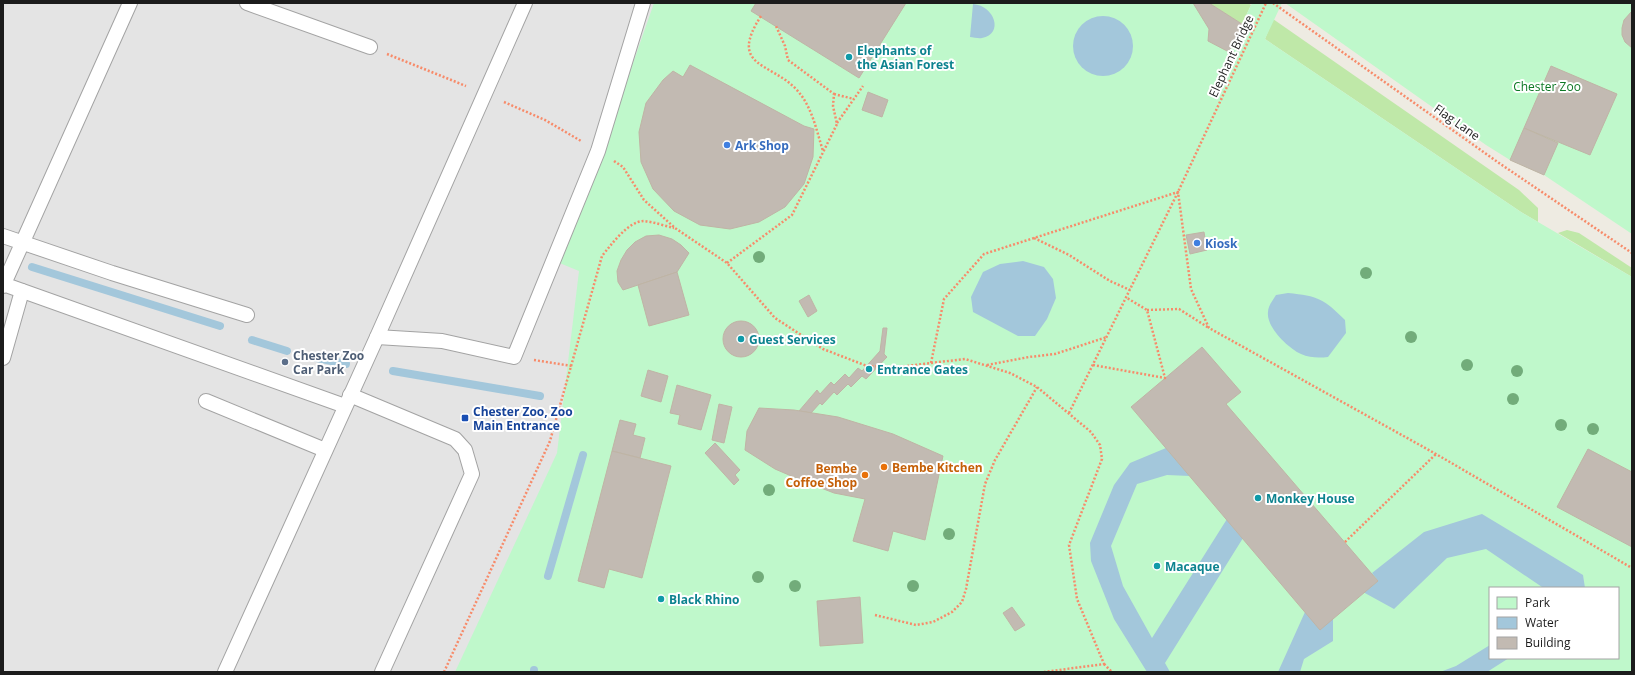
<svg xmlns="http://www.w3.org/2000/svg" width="1635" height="675" font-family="'Open Sans',sans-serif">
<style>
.grass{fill:#bfe8a8}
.park{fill:#bff8cb;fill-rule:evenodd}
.parking{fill:#e4e4e4}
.water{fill:#a3c7db}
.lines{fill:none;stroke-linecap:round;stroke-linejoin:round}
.stream{stroke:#a3c7db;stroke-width:8}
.building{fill:#c2bab2;stroke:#bfb4a5}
.service-casing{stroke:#a3a3a3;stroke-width:16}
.path{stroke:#f78b6a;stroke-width:2.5;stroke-dasharray:2 2;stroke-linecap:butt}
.service{stroke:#fff;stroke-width:14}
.tree{fill:#72ac7a}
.culture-dot{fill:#0f9aa8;stroke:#fff;stroke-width:1.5}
.shop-dot{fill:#3f7fe0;stroke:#fff;stroke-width:1.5}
.service-dot{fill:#5c6f8a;stroke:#fff;stroke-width:1.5}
.transit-dot{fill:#1a4fb4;stroke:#fff;stroke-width:1.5}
.food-dot{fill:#e8710a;stroke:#fff;stroke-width:1.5}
.labels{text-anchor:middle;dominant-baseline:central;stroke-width:4;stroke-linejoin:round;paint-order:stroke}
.culture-label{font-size:12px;font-weight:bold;fill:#0d838f;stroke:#fff;text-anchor:start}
.street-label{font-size:12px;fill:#1c1c1c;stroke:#fff}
.park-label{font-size:12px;fill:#0d7824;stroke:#fff}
.shop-label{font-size:12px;font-weight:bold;fill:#366cbe;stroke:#fff;text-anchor:start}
.service-label{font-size:12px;font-weight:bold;fill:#4e5e75;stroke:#fff;text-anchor:start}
.transit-label{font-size:12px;font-weight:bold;fill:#164399;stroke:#fff;text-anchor:start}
.food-label{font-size:12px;font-weight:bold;fill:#c56008;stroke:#fff;text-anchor:start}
</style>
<rect width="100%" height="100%" fill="#eeebe2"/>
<!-- grass -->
<g class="grass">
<polygon points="1209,3 1248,3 1251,5 1242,24"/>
<polygon points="1273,19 1519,190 1538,208 1538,222 1521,212 1265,39"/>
<polygon points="1567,230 1579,233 1632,268 1632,277 1558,233"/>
</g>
<!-- park -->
<g class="park">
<path d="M3,3H1209L1242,24L1252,3H1282L1265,39L1521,212L1632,277V672H3ZM1490,588H1618V658H1490Z"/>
<polygon points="1285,3 1632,3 1632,234 1544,175 1510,160 1486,145"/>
</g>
<!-- parking -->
<polygon class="parking" points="3,3 654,3 626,83 557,262 579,271 557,453 455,672 3,672"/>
<!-- water -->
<g class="water">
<path d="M973,4C995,6 1004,34 982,38C979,39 973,37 970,37Z"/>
<circle cx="1103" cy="46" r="30"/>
<polygon points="1023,261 1044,267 1053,279 1056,298 1047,319 1035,336 1018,336 973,312 971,297 983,272 1000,264"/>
<path d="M1288,293C1318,296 1324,299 1345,320L1346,333L1328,357C1319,358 1310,358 1301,354C1288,348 1266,327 1268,312C1268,306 1273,300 1276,295Z"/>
<polygon points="1166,448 1190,476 1167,475 1137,484 1111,546 1123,586 1152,638 1227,519 1243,538 1165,663 1170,672 1147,672 1114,619 1091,561 1090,543 1114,485 1130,463"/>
<polygon points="1482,514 1583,575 1585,588 1541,588 1542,587 1486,549 1447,558 1394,609 1363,592 1378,581 1372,573 1424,532"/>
<polygon points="1305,612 1333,617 1333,641 1304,659 1300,672 1278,672"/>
<polygon points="1490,645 1490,658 1509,658 1487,672 1440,672 1456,666"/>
</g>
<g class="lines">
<!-- stream -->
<g class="stream">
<polyline points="32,267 220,326"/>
<polyline points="252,340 287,351"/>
<polyline points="317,358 346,364"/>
<polyline points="393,371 540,396"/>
<polyline points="548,576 583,455"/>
<polyline points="534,672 534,670"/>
</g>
</g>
<!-- building -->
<g class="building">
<polygon points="756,3 906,3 859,78 751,11"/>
<polygon points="1193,3 1209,3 1242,24 1229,52 1208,41 1209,29"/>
<polygon points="1632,11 1632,48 1625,42 1622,35 1622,28 1624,20"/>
<polygon points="690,65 804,126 814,129 813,157 804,184 785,207 759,222 730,229 700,225 674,211 653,189 641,162 639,132 646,103 663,80 673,71 683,77"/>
<polygon points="1551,66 1617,94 1590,155 1524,128"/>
<polygon points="868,92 888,100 882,117 862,110"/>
<polygon points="1524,128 1558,143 1544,175 1510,160"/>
<polygon points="1204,232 1207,250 1190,254 1186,235"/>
<polygon points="659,235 672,239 681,245 689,253 677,272 623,290 618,282 617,271 621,260 627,250 635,242 646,236"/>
<polygon points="677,272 689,315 649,326 638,285"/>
<polygon points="809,295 817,311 808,317 799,301"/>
<circle cx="741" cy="339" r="18"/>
<polygon points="883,328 887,328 884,354 887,357 866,379 862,376 851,387 848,384 837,395 834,392 822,405 820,403 811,413 799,411 817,390 820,394 831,382 834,385 845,374 849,378 858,368 862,371 880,351"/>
<polygon points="1202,347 1241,392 1226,404 1378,581 1320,630 1131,407"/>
<polygon points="648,370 668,376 661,402 641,396"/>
<polygon points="677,385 711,395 701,430 678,424 680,415 670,413"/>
<polygon points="719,404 732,407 724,443 712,440"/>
<polygon points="759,408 794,410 838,417 893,434 943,456 925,540 893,531 888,551 853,541 865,499 834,493 803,481 775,469 745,450 747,431"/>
<polygon points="620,420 636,424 633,435 645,438 640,458 612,451"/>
<polygon points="715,443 740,470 735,475 739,480 734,485 705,453"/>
<polygon points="1588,449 1632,472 1632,547 1557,507"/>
<polygon points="612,451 671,466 642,578 609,569 604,588 578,581"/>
<polygon points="860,597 863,643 820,646 817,601"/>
<polygon points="1012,607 1025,625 1015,631 1003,613"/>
</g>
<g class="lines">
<defs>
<g id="service">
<polyline points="247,3 370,47"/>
<polyline points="3,236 112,273 247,315"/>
<polyline points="3,284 345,406"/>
<polyline points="3,286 130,3"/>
<polyline points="377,337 442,341 514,357 598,151 643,3"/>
<polyline points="3,358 22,291"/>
<polyline points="350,395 455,439 465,450 472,474 382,672"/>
<polyline points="206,401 325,450"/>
<polyline points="225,672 377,337 525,3"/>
</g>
</defs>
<!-- service casing -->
<use href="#service" class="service-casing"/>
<!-- path -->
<g class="path">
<polyline points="1273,3 1499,163 1632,253"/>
<path d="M761,16C728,67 770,62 796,89C812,106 816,129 823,151"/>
<polyline points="387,54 466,86"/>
<polyline points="834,94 854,99"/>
<polyline points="504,102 545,120 581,141"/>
<polyline points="837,123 863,86"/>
<polyline points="614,161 623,167 644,200 675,228 727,263 775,318 823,349 867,366 898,367 931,363 944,299 984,254 1178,192 1191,289 1209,328 1436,454 1632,568"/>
<polyline points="1034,238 1069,255 1110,281 1130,290"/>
<polyline points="727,263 792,215 837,124 833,106 834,94 788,60 785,46 776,26"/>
<polyline points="1147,310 1179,309 1209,328"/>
<polyline points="534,360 572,366"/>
<polyline points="931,363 965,359 1010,373 1037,387 1091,432 1100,445 1102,459 1069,545 1077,599 1104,664 1044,672"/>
<polyline points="987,365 1029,357 1055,354 1107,337"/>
<polyline points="1093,365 1165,378 1147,310 1127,298"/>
<polyline points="1069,413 1178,192 1266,3"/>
<polyline points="1345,542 1436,454"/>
<polyline points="875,615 916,625 933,622 952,612 962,602 966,589 985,484 995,460 1037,387"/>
<polyline points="1104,664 1112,672"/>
<path d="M444,672L550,441L602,256C611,245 628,221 644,221C654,222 665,226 674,228"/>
</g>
<!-- service -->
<use href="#service" class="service"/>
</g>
<!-- trees -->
<g class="tree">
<circle cx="759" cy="257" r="6"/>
<circle cx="1366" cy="273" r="6"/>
<circle cx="1411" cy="337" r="6"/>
<circle cx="1467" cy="365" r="6"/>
<circle cx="1517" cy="371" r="6"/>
<circle cx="1513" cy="399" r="6"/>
<circle cx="1561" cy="425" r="6"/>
<circle cx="1593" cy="429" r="6"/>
<circle cx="769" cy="490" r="6"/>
<circle cx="949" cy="534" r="6"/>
<circle cx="758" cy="577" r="6"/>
<circle cx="795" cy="586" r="6"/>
<circle cx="913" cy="586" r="6"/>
</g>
<!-- markers -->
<g class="culture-dot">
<circle cx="849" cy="57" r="4"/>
<circle cx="741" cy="339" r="4"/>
<circle cx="869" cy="369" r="4"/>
<circle cx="1258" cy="498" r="4"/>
<circle cx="1157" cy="566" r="4"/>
<circle cx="661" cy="599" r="4"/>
</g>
<g class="shop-dot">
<circle cx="727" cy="145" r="4"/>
<circle cx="1197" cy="243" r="4"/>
</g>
<circle class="service-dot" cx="285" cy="362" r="4"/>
<rect class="transit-dot" x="461" y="414" width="8" height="8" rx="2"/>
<g class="food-dot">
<circle cx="884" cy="467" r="4"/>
<circle cx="865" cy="475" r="4"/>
</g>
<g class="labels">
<!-- culture labels -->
<g class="culture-label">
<text x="857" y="50">Elephants of<tspan x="857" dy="14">the Asian Forest</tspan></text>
<text x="749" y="339">Guest Services</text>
<text x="877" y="369">Entrance Gates</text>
<text x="1266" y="498">Monkey House</text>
<text x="1165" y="566">Macaque</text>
<text x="669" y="599">Black Rhino</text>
</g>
<!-- street labels -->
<g class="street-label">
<text transform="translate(1231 56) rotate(-65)">Elephant Bridge</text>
<text transform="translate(1457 122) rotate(35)">Flag Lane</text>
</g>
<!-- park labels -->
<g class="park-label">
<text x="1547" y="86">Chester Zoo</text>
</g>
<!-- shop labels -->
<g class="shop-label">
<text x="735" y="145">Ark Shop</text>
<text x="1205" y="243">Kiosk</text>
</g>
<!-- service labels -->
<g class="service-label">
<text x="293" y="355">Chester Zoo<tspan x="293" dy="14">Car Park</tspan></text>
</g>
<!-- transit labels -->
<g class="transit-label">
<text x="473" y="411">Chester Zoo, Zoo<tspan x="473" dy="14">Main Entrance</tspan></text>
</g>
<!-- food labels -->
<g class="food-label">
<text x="892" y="467">Bembe Kitchen</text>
<text x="857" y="468" text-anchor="end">Bembe<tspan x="857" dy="14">Coffoe Shop</tspan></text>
</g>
</g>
<!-- border -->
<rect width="1635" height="675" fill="none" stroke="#1c1c1c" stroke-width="8"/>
<!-- legend -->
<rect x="1489" y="587" width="130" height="72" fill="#ffffff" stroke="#a4a4a4"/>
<rect x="1497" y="597" width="20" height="12" fill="#bff8cb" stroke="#a4a4a4"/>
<text x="1525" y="607" font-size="12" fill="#1c1c1c">Park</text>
<rect x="1497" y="617" width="20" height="12" fill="#a3c7db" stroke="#a4a4a4"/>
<text x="1525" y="627" font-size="12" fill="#1c1c1c">Water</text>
<rect x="1497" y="637" width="20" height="12" fill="#c2bab2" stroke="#a4a4a4"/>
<text x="1525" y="647" font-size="12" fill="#1c1c1c">Building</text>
</svg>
